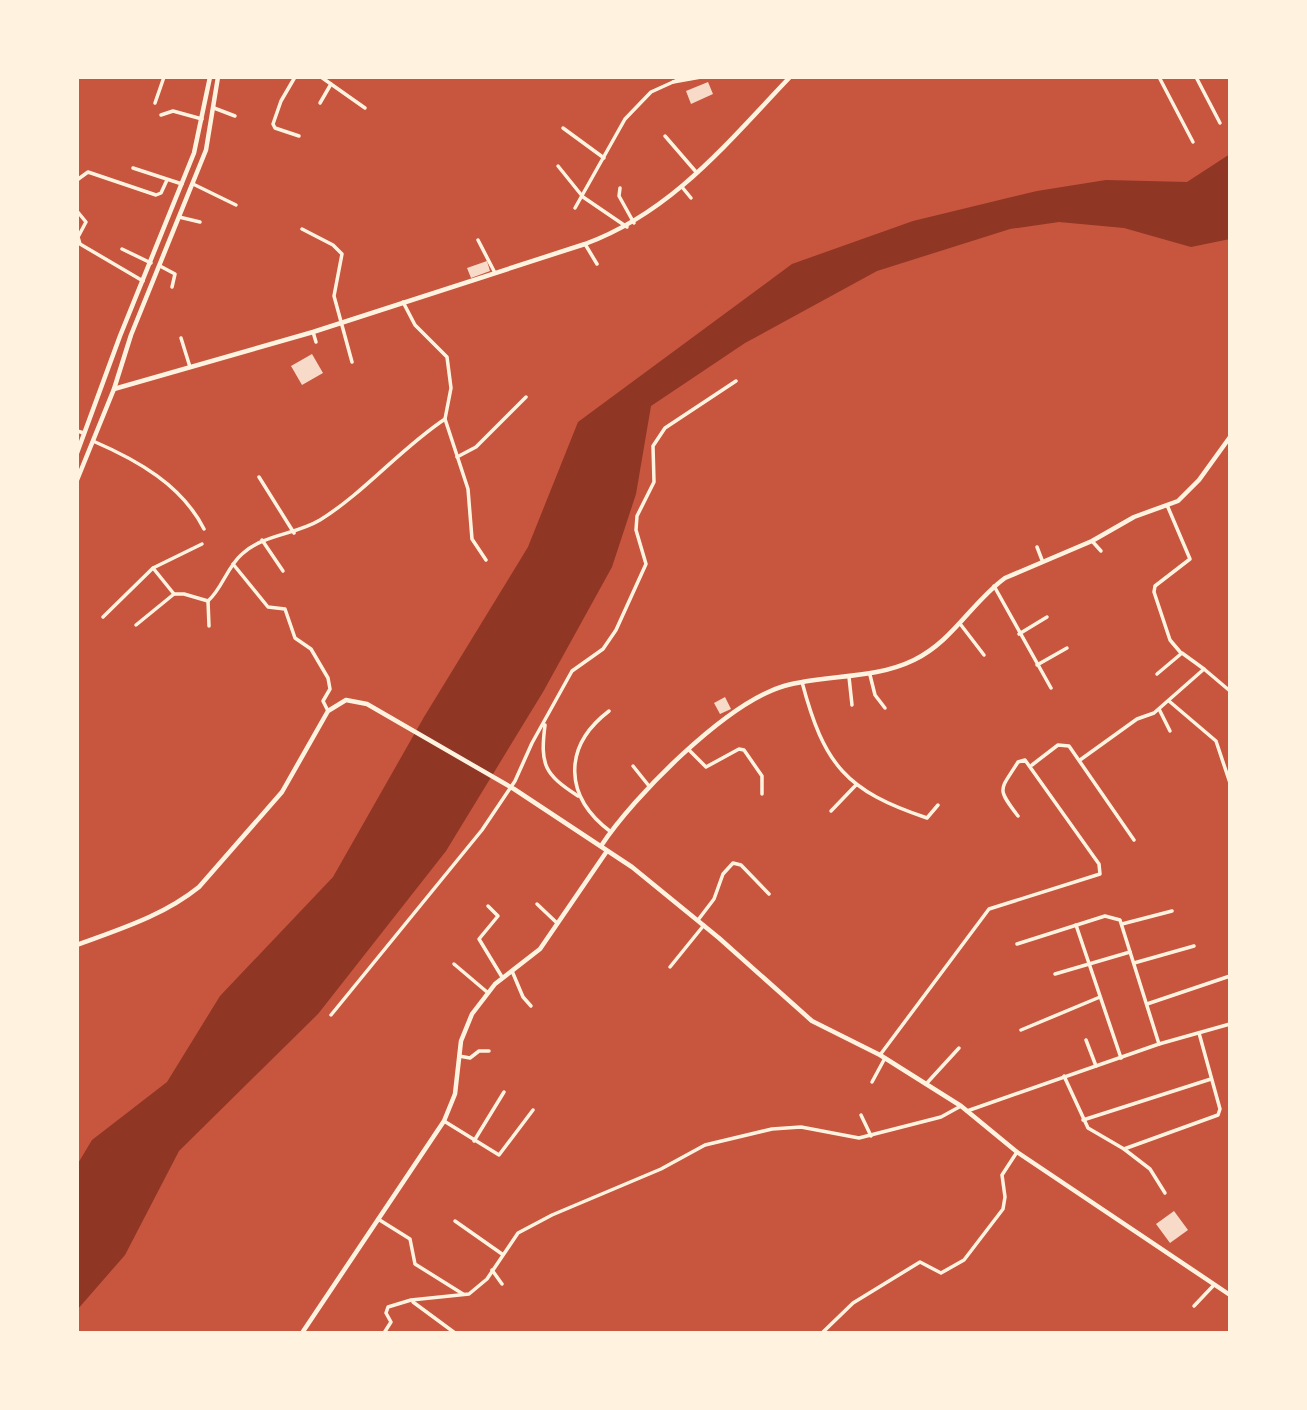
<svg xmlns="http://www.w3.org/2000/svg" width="1307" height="1410" font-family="Literata,serif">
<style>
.water{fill:#8f3625}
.building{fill:#f7dbc8}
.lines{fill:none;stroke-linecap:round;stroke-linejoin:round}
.minor{stroke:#fff3e0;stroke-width:3.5}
.tertiary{stroke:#fff3e0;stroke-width:4.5}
.secondary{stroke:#fff3e0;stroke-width:4.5}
</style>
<rect width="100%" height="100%" fill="#c8553d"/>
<!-- water -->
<polygon class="water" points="1230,154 1230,239 1191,247 1124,228 1059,222 1010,229 877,271 745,343 651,406 636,494 612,567 543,692 446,851 318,1014 179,1151 125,1255 77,1310 77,1165 92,1140 167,1082 220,996 333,877 424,717 528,547 578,422 792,264 913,221 1037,191 1106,180 1187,182"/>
<!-- building -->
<g class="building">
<polygon points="708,82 713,94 691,104 686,91"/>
<polygon points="487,261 490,271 471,278 467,268"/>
<polygon points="312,354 323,373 302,385 291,366"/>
<polygon points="725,697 731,709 720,714 714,703"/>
<polygon points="1174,1211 1188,1230 1170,1243 1156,1224"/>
</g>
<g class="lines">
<!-- minor -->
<g class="minor">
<polyline points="295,77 281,101 273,124 275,128 299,136"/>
<polyline points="321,77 365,108"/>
<polyline points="1159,77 1193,142"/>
<polyline points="1196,77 1220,123"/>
<polyline points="673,82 701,77"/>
<polyline points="155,103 164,77"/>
<polyline points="320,103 331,84"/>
<polyline points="214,108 235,116"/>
<polyline points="161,115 173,111 202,119"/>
<polyline points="563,128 604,158"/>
<polyline points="665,136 697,173"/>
<polyline points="558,166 583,197 627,227"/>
<polyline points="133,168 182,184"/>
<polyline points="77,180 88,172 156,195 161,193 167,180"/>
<polyline points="193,184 236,205"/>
<polyline points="682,187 691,198"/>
<polyline points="620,188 619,196 634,223"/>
<polyline points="575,208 625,119 651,92 684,77"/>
<polyline points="77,211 86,222 78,237 80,244 143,281"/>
<polyline points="179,217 200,222"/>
<polyline points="302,229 333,245 342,254 334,296 352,362"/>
<polyline points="478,240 494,271"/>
<polyline points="585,244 597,264"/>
<polyline points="122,249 151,263"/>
<polyline points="160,266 175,274 172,287"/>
<polyline points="403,302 415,325 447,357 451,388 445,419 468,489 472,539 486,560"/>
<polyline points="313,332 316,342"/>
<polyline points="181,338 190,367"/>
<polyline points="77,431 84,433"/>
<path d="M93,441C137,460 182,485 204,529"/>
<polyline points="457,457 476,447 526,397"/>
<polyline points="259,477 294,533"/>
<polyline points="1167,505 1190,559 1155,586 1154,592 1170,640 1181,653"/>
<polyline points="262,540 283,571"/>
<polyline points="1092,541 1101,551"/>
<polyline points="1037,547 1042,560"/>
<polyline points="233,564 268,607 285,609 295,638 311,649 328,678 330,689 323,701 328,711"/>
<path d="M153,568L174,594H184L208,601C222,589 227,567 242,554C264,534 295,535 320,520C365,492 400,449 445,419"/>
<polyline points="994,586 1051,688"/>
<polyline points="208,601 209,626"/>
<polyline points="103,617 153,568 202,544"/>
<polyline points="136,625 174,594"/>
<polyline points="961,625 984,655"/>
<polyline points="1019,634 1047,617"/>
<polyline points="1037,665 1067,648"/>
<polyline points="1157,674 1182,653 1204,669"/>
<polyline points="870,675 875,695 885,708"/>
<polyline points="849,677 852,705"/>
<path d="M802,682C824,765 846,791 927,818L938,805"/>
<polyline points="1169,701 1216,741 1230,783"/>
<polyline points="1159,709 1170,731"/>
<path d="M609,711C562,747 564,797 611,832"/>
<path d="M545,725C540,765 544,774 578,796"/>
<polyline points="689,750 706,767 739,749 744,750 762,776 762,794"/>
<polyline points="1080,760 1137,719 1154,713 1204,669 1230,691"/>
<polyline points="1032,765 1058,745 1069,746 1134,840"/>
<polyline points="633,766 649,786"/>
<polyline points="831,811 856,785"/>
<polyline points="537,904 557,923"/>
<polyline points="488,906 498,916 479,939 502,977"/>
<polyline points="698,920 714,899 723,874 733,863 741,865 769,894"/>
<polyline points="1122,924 1172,911"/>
<polyline points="1076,925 1121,1058"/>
<polyline points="1017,944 1105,916 1120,920 1159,1044"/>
<polyline points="1134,963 1194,946"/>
<polyline points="454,964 487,992"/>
<polyline points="670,967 704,925"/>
<polyline points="512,971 523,997 531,1006"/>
<polyline points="1055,974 1130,952"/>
<polyline points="1147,1004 1230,976"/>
<polyline points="331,1015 482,830 515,781 532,743 572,671 603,649 616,630 646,564 636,530 637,516 654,482 653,446 665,428 736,381"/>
<polyline points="1021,1030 1100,997"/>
<polyline points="1086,1040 1096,1066"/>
<path d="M880,1055L989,909L1100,874L1099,864L1025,760L1018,762C1000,791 996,787 1018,816"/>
<polyline points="459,1056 470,1058 479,1051 489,1051"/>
<polyline points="1064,1076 1088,1128 1124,1149 1218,1115 1220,1109 1199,1033"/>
<polyline points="872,1082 885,1058"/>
<polyline points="926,1084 959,1048"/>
<polyline points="967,1111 1159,1044 1230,1024"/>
<polyline points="861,1115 871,1136"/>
<polyline points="1083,1120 1211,1079"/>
<polyline points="444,1121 499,1155 533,1110"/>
<polyline points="474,1141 504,1092"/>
<polyline points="1124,1149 1150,1169 1165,1193"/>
<polyline points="378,1219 410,1239 415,1264 463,1294"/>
<polyline points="455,1221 502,1254"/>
<polyline points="492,1270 502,1284"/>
<polyline points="413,1302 455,1333"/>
<polyline points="1194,1306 1213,1286"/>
<polyline points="384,1333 391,1322 386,1313 388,1307 411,1300 469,1294 487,1279 518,1233 552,1215 661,1169 705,1145 772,1129 801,1127 859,1138 941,1117 961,1106"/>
<polyline points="822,1333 853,1303 920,1262 941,1273 964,1260 1003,1209 1005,1197 1002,1175 1017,1152"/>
</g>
<!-- tertiary -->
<g class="tertiary">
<path d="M114,389L313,332L585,244C672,212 727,143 790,77"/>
<path d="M601,846C634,796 726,703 784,686C827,674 873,680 914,660C953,641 971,603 1005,578L1092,541L1134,517L1178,501L1199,480L1230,437"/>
<path d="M77,945C120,929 163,916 199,887L282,792L328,711L346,700L367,704L514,789L632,867L719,938L812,1021L880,1055L961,1106L1017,1152L1230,1295"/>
<polyline points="302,1333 444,1121 455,1094 461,1041 472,1014 495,984 540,949 607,851"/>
</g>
<!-- secondary -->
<g class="secondary">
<polyline points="77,453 120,336 194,153 210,77"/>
<polyline points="77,480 114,389 131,335 206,150 218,77"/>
</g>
</g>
<!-- border -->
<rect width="1307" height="1410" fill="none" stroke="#fff3e0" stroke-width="158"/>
</svg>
